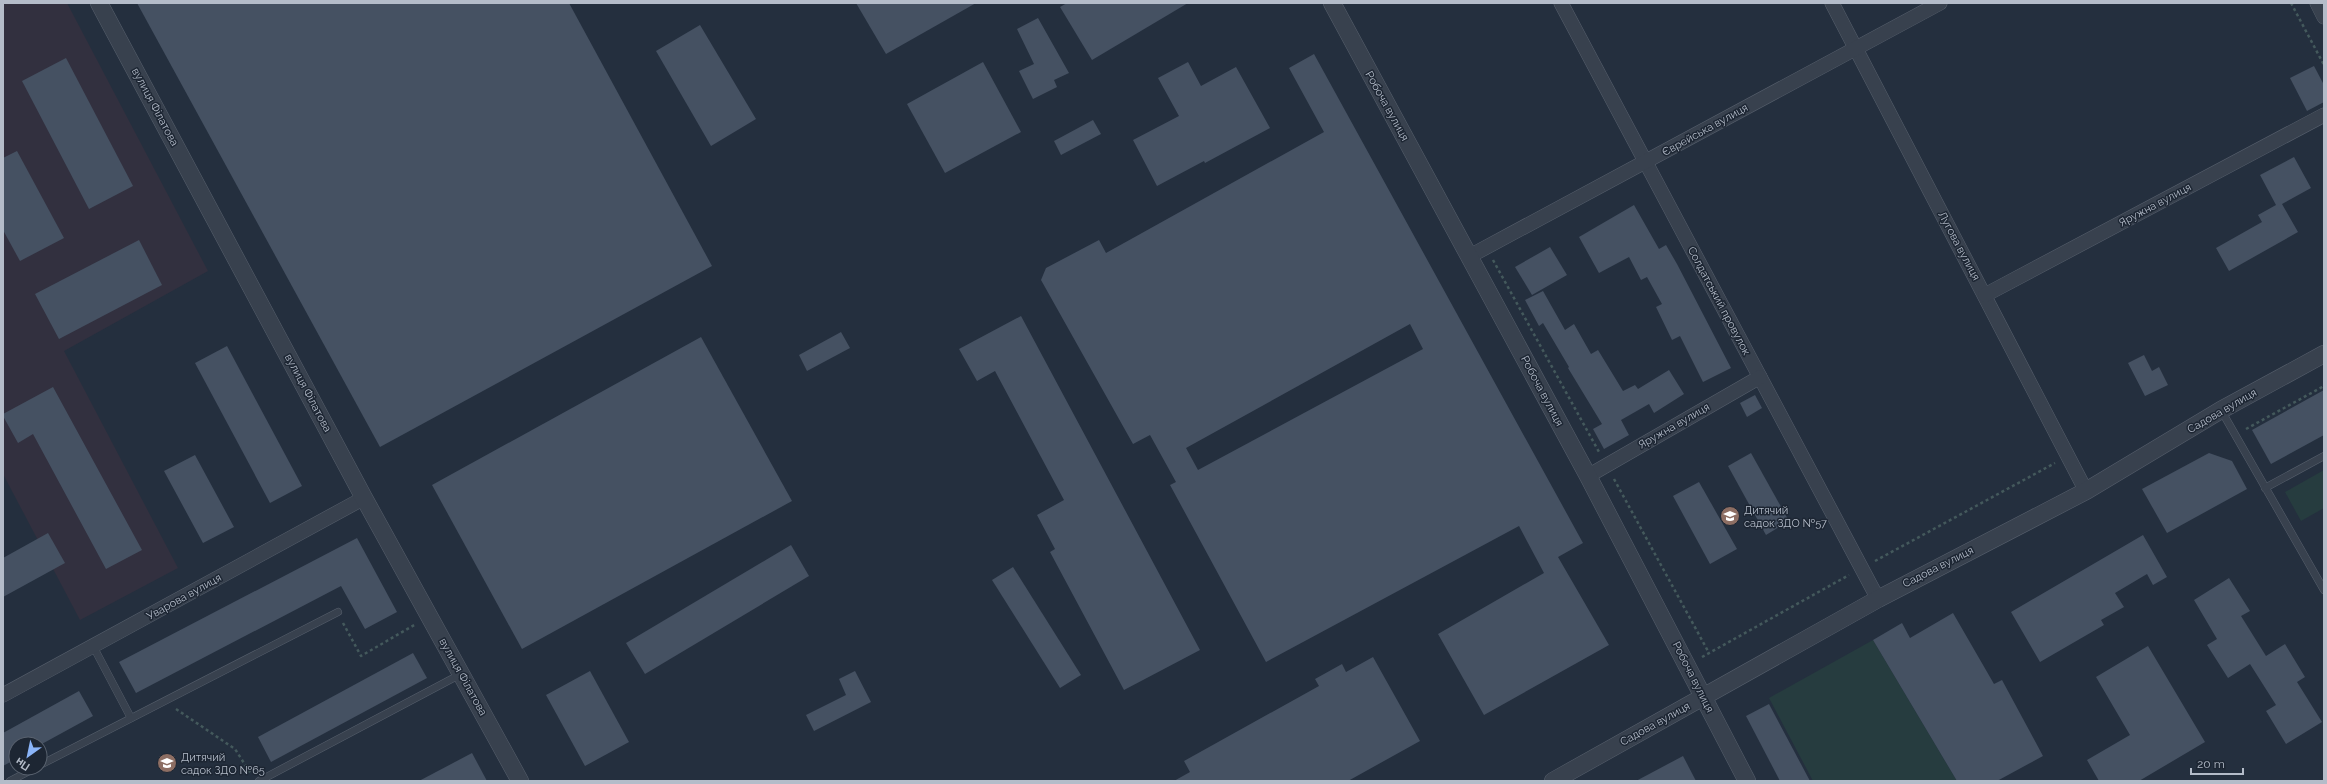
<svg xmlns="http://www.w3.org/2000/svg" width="2327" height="784" font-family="Raleway,sans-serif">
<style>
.medical{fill:#32303f}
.green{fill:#263c3f}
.building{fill:#455162;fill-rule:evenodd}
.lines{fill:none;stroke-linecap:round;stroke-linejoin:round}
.service-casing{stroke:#565f6c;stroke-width:8}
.minor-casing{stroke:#565f6c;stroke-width:15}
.tertiary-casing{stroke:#565f6c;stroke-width:18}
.path{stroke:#44595c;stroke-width:2.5;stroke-dasharray:3 3;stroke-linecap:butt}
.service{stroke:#38414e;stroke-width:7}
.minor{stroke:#38414e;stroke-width:14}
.tertiary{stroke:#38414e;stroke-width:17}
.labels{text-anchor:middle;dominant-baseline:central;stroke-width:3;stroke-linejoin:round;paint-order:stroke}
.street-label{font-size:11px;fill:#b4bcc9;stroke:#1d2633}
.poi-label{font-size:11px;fill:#b4bcc9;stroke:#1d2633;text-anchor:start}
</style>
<rect width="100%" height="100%" fill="#242f3e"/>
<!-- medical -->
<polygon class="medical" points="3,3 67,3 208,271 64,351 178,568 80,620 3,474"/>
<!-- green -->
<g class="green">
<polygon points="2324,470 2324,508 2301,521 2285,492"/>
<polygon points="1873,640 1957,781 1813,781 1769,698"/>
</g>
<!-- building -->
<g class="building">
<polygon points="137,3 569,3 712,266 380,447"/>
<polygon points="856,3 976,3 886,54"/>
<polygon points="1067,3 1188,3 1092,60 1060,7"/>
<polygon points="1038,18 1069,73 1054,80 1057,87 1033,99 1019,71 1034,64 1017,29"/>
<polygon points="700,25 756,119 711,146 656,51"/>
<path d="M1314,54L1583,543L1558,557L1609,645L1484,715L1438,634L1544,573L1519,526L1266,662L1170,485L1176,482L1150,435L1133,444L1041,280L1046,268L1099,240L1106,253L1324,132L1289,68ZM1410,324L1423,349L1198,470L1186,448Z"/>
<polygon points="66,58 133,186 89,209 22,81"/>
<polygon points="983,62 1021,132 945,173 907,104"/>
<polygon points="1188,62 1201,86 1236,67 1270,128 1205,163 1204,161 1157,186 1133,140 1179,116 1158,78"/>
<polygon points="2314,66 2324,85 2324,102 2307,111 2290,78"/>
<polygon points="1093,120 1101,134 1061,155 1054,141"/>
<polygon points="17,151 64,238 20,261 3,230 3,158"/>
<polygon points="2294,157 2311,188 2282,204 2298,232 2229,271 2216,248 2262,222 2258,215 2276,205 2260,175"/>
<polygon points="1634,205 1659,249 1666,245 1677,264 1731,368 1703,382 1680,336 1672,340 1656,307 1662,304 1647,277 1641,280 1629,257 1599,273 1579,237"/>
<polygon points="139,240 162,285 59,339 35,294"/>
<polygon points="1550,247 1567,275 1532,295 1515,267"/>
<polygon points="1543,291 1565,330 1574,324 1591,354 1598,350 1623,391 1635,385 1638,389 1669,370 1684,394 1654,413 1649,404 1621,420 1629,435 1604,449 1593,429 1602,424 1568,368 1569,367 1543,323 1539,326 1525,300"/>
<polygon points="1021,316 1200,650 1124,690 1050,552 1055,549 1037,515 1064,500 995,371 977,381 959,349"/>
<polygon points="841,332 850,348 807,371 799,355"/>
<polygon points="701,337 792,501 522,649 432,485"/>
<polygon points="227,346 302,486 270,503 195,363"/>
<polygon points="2144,355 2152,371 2159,367 2168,385 2145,396 2128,363"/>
<polygon points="53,387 142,550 106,569 33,434 18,443 3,416 3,414"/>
<polygon points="2324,390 2324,435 2271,464 2252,430"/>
<polygon points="1755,395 1762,408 1747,417 1740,403"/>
<polygon points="1751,453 1789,521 1766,535 1728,466"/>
<polygon points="2209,453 2232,461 2247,489 2167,533 2142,489"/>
<polygon points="195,455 234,527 203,543 164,471"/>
<polygon points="1699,482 1737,549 1710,564 1673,496"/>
<polygon points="48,533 65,563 3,597 3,558"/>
<polygon points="2143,535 2167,577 2153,585 2147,574 2115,593 2124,607 2101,620 2104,625 2040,662 2011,612"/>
<polygon points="357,538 397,612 365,629 341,586 136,693 119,662"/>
<polygon points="791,545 809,576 645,674 626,643"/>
<polygon points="1013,567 1081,675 1060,688 992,580"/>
<polygon points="2229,578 2250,611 2241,616 2266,656 2285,644 2305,677 2297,682 2322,722 2286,744 2266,711 2276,705 2250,664 2228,678 2207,645 2217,639 2194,600"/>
<polygon points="1953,613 1994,684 2002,680 2043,756 1997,781 1957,781 1873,640 1902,623 1910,638"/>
<polygon points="2148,646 2205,742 2139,781 2099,781 2087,760 2130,735 2096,677"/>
<polygon points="413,653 427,678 271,762 258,737"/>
<polygon points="1373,657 1420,741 1348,781 1174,781 1190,772 1184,761 1319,686 1315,679 1342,664 1346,672"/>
<polygon points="590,671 629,742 585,766 546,695"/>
<polygon points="855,671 871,702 814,731 806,715 846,695 839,679"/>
<polygon points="79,691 93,716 40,745 16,744 16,759 3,766 3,733"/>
<polygon points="1769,704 1810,781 1780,781 1746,716"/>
<polygon points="472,753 487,781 419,781"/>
<polygon points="1683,756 1696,781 1636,781"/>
</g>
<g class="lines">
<defs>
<g id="service">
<polyline points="2221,410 2324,590"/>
<polyline points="2265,488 2324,456"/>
<polyline points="93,646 131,718"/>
<polyline points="40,765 338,612"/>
<polyline points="10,781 35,768"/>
<polyline points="259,781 461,674"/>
</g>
<g id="minor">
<polyline points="1561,3 1878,599"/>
<polyline points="1832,3 2086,491"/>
<polyline points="2317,3 2324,17"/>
<polyline points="1470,256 1940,3"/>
<polyline points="1985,295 2324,115"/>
<polyline points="1588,476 1760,377"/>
<polyline points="3,695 364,498"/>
</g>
<g id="tertiary">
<polyline points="99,3 364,498 520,781"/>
<polyline points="1332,3 1588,476 1747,781"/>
<polyline points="1553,781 1878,599 2086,491 2221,410 2324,354"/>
</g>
</defs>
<!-- service casing -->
<use href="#service" class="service-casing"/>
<!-- minor casing -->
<use href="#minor" class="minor-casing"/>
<!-- tertiary casing -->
<use href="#tertiary" class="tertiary-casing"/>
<!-- path -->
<g class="path">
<polyline points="2291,3 2324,65"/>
<polyline points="1493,260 1599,452"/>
<polyline points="2246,429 2324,386"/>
<polyline points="1614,479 1709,653"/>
<polyline points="1875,561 2055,463"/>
<polyline points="343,623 361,656 416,624"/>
<polyline points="1702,657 1849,575"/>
<polyline points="176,709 235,749 251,774"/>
</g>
<!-- service -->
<use href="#service" class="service"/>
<!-- minor -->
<use href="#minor" class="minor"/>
<!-- tertiary -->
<use href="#tertiary" class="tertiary"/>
</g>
<!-- icons -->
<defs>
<symbol id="school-disc" viewBox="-11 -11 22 22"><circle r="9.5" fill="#8d6e63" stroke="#1d2633"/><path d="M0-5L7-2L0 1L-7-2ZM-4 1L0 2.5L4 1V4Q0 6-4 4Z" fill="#fff"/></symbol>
</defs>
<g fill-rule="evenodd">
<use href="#school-disc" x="1719" y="505" width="22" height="22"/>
<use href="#school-disc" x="156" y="752" width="22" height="22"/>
</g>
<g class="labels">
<!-- street labels -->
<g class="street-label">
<text transform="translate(1387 106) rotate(61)">Робоча вулиця</text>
<text transform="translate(155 107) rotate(62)">вулиця Філатова</text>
<text transform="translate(1705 130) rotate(-29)">Єврейська вулиця</text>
<text transform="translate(2155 205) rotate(-28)">Яружна вулиця</text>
<text transform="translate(1959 246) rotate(62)">Лугова вулиця</text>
<text transform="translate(1719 301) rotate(62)">Солдатський провулок</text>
<text transform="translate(1542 391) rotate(62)">Робоча вулиця</text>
<text transform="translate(308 393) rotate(62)">вулиця Філатова</text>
<text transform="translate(2222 411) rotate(-30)">Садова вулиця</text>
<text transform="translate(1674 426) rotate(-30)">Яружна вулиця</text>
<text transform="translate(1938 567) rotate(-27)">Садова вулиця</text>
<text transform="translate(184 597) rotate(-29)">Уварова вулиця</text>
<text transform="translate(463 677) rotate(61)">вулиця Філатова</text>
<text transform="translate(1693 677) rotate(63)">Робоча вулиця</text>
<text transform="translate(1655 724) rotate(-29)">Садова вулиця</text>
</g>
<!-- poi labels -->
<g class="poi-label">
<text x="1744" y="510">Дитячий<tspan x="1744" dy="13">садок ЗДО №57</tspan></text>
<text x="181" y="757">Дитячий<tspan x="181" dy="13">садок ЗДО №65</tspan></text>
</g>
</g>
<!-- border -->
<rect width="2327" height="784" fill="none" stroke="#b4bcc9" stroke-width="8"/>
<!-- north arrow -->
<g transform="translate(28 756) rotate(213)"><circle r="19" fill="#1d2633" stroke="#59626f"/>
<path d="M0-3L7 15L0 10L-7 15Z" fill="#8ab4f8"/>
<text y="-6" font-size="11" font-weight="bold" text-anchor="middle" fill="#b4bcc9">Пн</text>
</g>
<!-- scale -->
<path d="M2191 768v6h52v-6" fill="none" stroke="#b4bcc9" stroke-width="2"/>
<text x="2197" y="768" font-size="12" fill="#b4bcc9" stroke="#1d2633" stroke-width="3" paint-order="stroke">20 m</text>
</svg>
